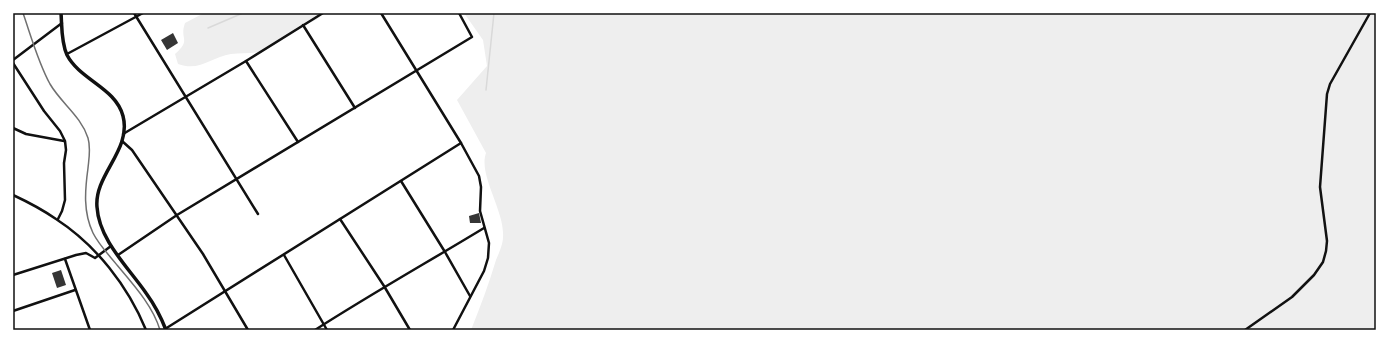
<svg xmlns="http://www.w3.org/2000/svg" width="1389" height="343" font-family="'Public Sans',sans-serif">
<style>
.green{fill:#eee}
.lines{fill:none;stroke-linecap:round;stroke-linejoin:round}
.stream{stroke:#d9d9d9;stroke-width:1.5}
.building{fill:#353535}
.minor{stroke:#111;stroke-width:2.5}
.secondary{stroke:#111;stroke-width:3.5}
.rail{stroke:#707070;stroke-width:1.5}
.neatline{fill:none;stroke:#111;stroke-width:1.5}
</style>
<rect width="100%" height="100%" fill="#fff"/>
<!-- green -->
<g class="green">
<path d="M204,13H323C318,22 308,22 300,26C288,32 279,43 267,49C256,55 243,52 231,54C211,57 200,72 178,64L175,54C192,39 179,40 185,23Z"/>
<path d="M464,13H1376V330H471C480,307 489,284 496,260C499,253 503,244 503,237C505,211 478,175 486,153L457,100L487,66L483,40Z"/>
</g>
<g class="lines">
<!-- stream -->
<g class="stream">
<polyline points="208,28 243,13"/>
<polyline points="486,90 494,13"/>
</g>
</g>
<!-- building -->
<g class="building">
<polygon points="173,33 178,43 167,50 161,40"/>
<polygon points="479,213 481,223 470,223 469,216"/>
<polygon points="61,270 66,285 57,288 52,273"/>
</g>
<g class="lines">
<!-- minor -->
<g class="minor">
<polyline points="134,13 258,214"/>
<polyline points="381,13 461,143 479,176 481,187 480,211 489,243 488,258 484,271 453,330"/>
<polyline points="303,25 355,108"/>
<polyline points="67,54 143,13"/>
<polyline points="13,60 62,23"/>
<polyline points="246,61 298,142"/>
<polyline points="13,63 44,111 60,131 65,141 66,150 64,163 65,200 62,211 58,219"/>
<polyline points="13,128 26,134 64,141"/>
<polyline points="123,134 246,61 323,13"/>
<polyline points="122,141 132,150 203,254 248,330"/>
<polyline points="401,181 445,252 470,296"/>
<path d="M13,195C28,202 43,210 56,219C96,245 128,286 146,330"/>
<polyline points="340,219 384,286 410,330"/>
<polyline points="118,255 177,215 472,37 459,13"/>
<polyline points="284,255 327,330"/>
<polyline points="65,259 90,330"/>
<polyline points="13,275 76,255 86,253 95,258 111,246"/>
<polyline points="13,311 75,290"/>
<polyline points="165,329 461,143"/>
<path d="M315,330C371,294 428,262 484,228"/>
<polyline points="1245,330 1292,297 1314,275 1323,262 1326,251 1327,241 1320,187 1327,94 1330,84 1370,13"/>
</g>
<!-- secondary -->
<path class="secondary" d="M61,13C62,26 61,42 67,55C80,80 116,88 123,116C132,150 94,175 97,207C99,240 128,267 146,293C154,304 161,317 166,330"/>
<!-- rail -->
<path class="rail" d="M23,13C31,36 38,62 50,84C61,103 81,116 88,138C91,148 89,158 88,168C85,190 83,212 93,233C99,245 109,255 117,265C133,284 153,306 160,330"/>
</g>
<!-- border -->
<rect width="1389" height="343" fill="none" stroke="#ffffff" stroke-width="28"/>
<rect x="14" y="14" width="1361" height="315" class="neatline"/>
</svg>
